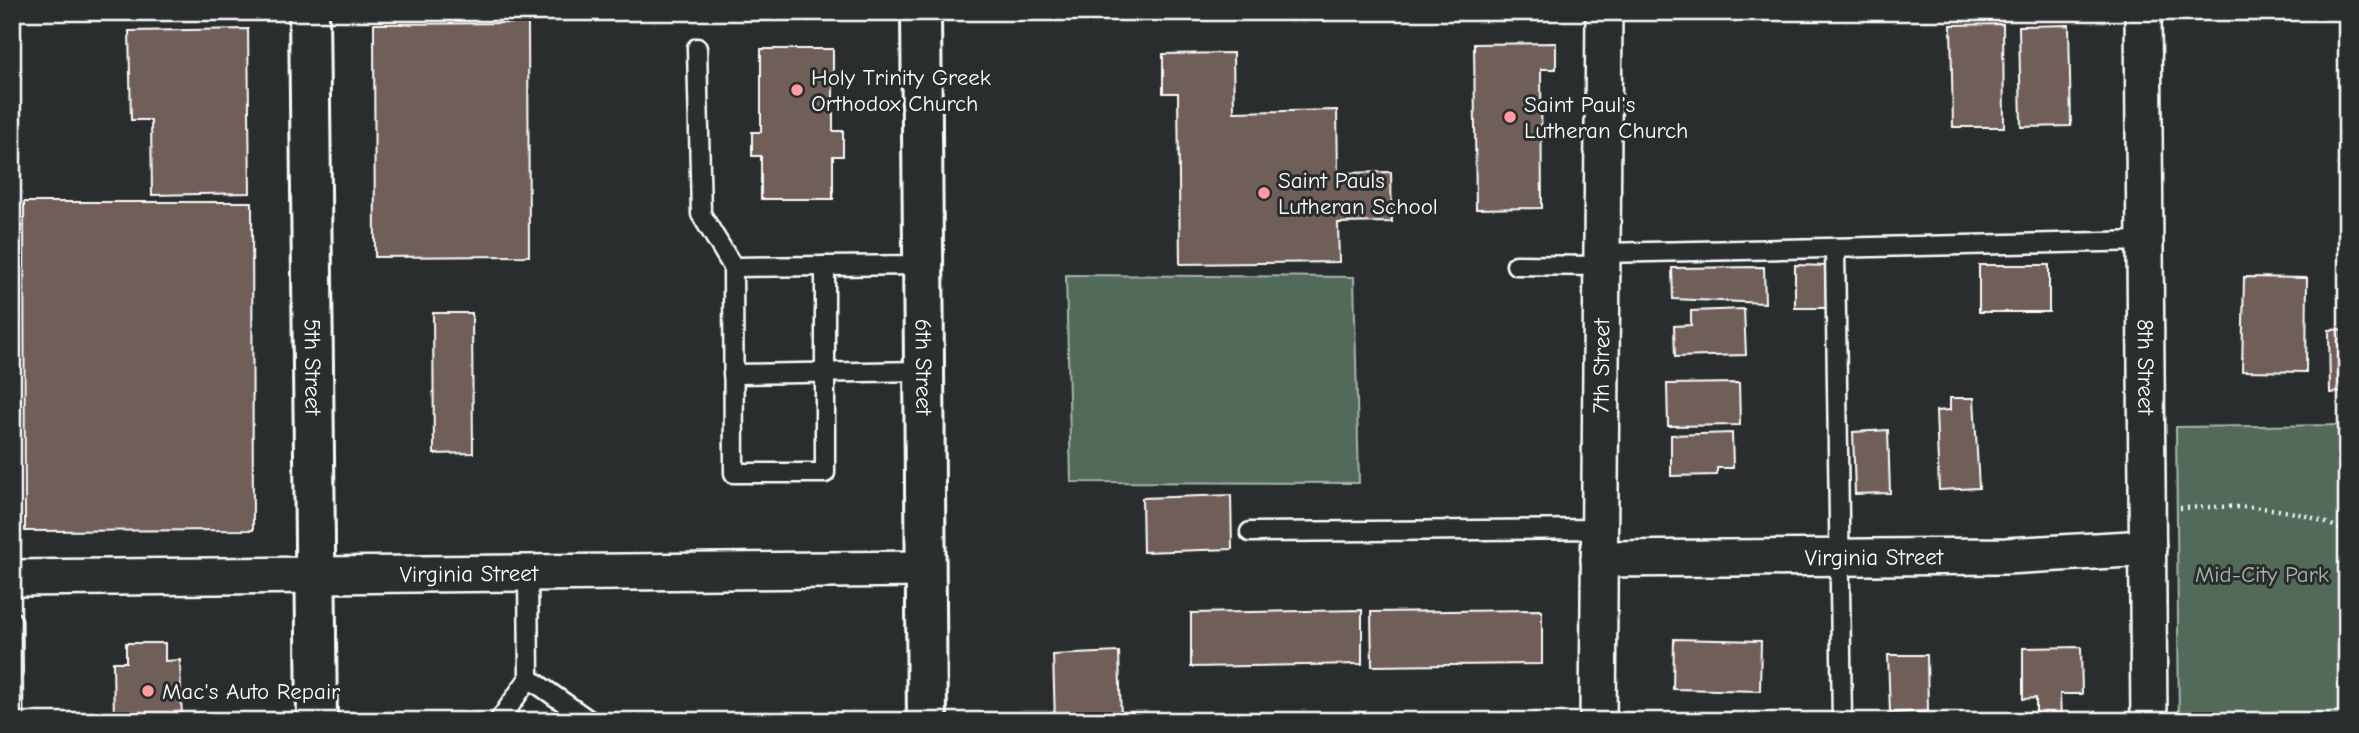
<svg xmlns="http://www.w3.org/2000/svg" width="2359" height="733" font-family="'Comic Neue',sans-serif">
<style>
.green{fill:#516b5a;stroke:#a8b5ac;stroke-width:2}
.building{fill:#705e58;stroke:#fff;stroke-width:2}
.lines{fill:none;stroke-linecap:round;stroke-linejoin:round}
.service-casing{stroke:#fff;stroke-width:23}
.minor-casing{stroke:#fff;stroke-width:40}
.secondary-casing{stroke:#fff;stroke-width:44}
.path{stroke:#fff;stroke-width:4.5;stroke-dasharray:2 5;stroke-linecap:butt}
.service{stroke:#2a2d2e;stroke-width:18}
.minor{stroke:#2a2d2e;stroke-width:35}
.secondary{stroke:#2a2d2e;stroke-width:38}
.poi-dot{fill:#ff9aa2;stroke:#2a2d2e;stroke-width:2.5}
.labels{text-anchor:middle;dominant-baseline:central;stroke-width:6;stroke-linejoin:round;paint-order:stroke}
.poi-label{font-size:23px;fill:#fff;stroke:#2a2d2e;text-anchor:start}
.street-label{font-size:23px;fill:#fff;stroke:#2a2d2e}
.park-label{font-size:23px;fill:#a8b5ac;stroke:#2a2d2e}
</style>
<rect width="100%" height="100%" fill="#2a2d2e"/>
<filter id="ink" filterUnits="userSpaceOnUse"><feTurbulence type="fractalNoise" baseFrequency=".0143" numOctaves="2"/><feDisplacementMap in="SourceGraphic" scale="14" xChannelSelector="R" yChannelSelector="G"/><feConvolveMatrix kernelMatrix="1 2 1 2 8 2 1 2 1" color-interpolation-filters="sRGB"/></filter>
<g filter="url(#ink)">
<!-- green -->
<g class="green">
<polygon points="1066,275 1354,277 1359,483 1071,482"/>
<polygon points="2347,425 2347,721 2179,721 2176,427"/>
</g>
<!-- building -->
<g class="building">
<polygon points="528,23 529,256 375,257 374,24"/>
<polygon points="2003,24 2004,127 1953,127 1951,25"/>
<polygon points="2069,25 2071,126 2021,127 2019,26"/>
<polygon points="248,29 250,193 152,195 151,120 131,120 129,31"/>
<polygon points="1556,43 1556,69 1541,69 1542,208 1476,209 1474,44"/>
<polygon points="761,49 833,49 833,131 843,131 843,156 833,156 833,199 761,199 761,156 752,156 752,132 761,132"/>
<polygon points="1233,53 1234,112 1337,110 1338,173 1391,172 1392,222 1338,223 1339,262 1180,264 1178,93 1163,93 1163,54"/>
<polygon points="24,202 252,202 253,530 25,531"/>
<polygon points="1795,265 1827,266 1829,308 1795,308"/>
<rect x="1979" y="265" width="70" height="47"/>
<polygon points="1764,267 1765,303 1673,299 1672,268"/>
<polygon points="2244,277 2307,278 2306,372 2242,371"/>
<polygon points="1744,309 1746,355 1675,357 1674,326 1691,325 1691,311"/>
<polygon points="433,313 472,313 473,453 434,454"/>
<polygon points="2347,329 2347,392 2330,393 2329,330"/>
<polygon points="1739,383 1740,425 1668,426 1667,384"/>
<polygon points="1950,398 1974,398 1979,488 1939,490 1936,411 1950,410"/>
<polygon points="1888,430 1890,493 1855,494 1853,432"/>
<polygon points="1732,433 1733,468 1717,468 1717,475 1671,476 1671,435"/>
<polygon points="1231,495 1232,549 1143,552 1142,498"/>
<polygon points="1362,610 1362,664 1191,667 1191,613"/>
<polygon points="1542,610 1542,664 1372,666 1371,612"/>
<polygon points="1674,639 1761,641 1760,691 1673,689"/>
<polygon points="126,643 165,643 165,661 180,660 182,721 114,721 113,662 126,662"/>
<polygon points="2081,647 2082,694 2060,694 2061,718 2036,719 2036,698 2023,699 2023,648"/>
<polygon points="1119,652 1121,721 1055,721 1053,655"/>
<polygon points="1888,655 1927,655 1928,711 1890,713"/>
</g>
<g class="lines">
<defs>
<g id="service">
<polyline points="697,48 701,214 733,267 734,473 825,473 825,266"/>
<polyline points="1835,249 1842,721"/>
<polyline points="1602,253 2147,241"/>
<polyline points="1516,265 1602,266"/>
<polyline points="733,267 924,265"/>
<polyline points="733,374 924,371"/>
<polyline points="1250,532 1600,529"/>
<polyline points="12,621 13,721"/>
<polyline points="529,678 590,721"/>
<polyline points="499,721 529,678 528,574"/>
</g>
<g id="minor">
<path id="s1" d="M2143,12L2149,721"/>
<path id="s2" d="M1599,559L2006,556L2148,548"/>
<path id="s3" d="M12,578L926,569"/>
<path id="s4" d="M1598,721L1604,12"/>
</g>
<g id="secondary">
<path id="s5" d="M309,12L317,721"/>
<path id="s6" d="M921,12L927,721"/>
</g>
</defs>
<!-- service casing -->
<use href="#service" class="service-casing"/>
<!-- minor casing -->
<use href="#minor" class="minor-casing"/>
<!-- secondary casing -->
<use href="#secondary" class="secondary-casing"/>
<!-- path -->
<path class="path" d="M2180,508C2237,506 2295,503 2347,533"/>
<!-- service -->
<use href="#service" class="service"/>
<!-- minor -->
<use href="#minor" class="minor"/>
<!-- secondary -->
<use href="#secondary" class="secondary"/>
</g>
</g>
<!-- markers -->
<g class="poi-dot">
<circle cx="797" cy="90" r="7"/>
<circle cx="1510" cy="117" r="7"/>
<circle cx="1264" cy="193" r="7"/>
<circle cx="148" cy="691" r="7"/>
</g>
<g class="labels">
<!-- poi labels -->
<g class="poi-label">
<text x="811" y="77">Holy Trinity Greek<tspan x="811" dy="26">Orthodox Church</tspan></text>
<text x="1524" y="104">Saint Paul's<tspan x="1524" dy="26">Lutheran Church</tspan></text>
<text x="1278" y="180">Saint Pauls<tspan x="1278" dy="26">Lutheran School</tspan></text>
<text x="162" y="691">Mac's Auto Repair</text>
</g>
<!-- street labels -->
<g class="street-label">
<text stroke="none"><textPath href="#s6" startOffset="355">6th Street</textPath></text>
<text stroke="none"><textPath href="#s1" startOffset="355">8th Street</textPath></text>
<text stroke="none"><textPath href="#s5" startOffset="355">5th Street</textPath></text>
<text stroke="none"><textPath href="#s4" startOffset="355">7th Street</textPath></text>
<text stroke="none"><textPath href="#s2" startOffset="275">Virginia Street</textPath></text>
<text stroke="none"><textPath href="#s3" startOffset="457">Virginia Street</textPath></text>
</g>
<!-- park labels -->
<g class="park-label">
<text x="2262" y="574">Mid-City Park</text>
</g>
</g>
<!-- margin -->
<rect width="2359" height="733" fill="none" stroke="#2a2d2e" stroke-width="42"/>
<rect x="21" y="21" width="2317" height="691" fill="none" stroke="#fff" stroke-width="2.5" filter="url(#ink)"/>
</svg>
